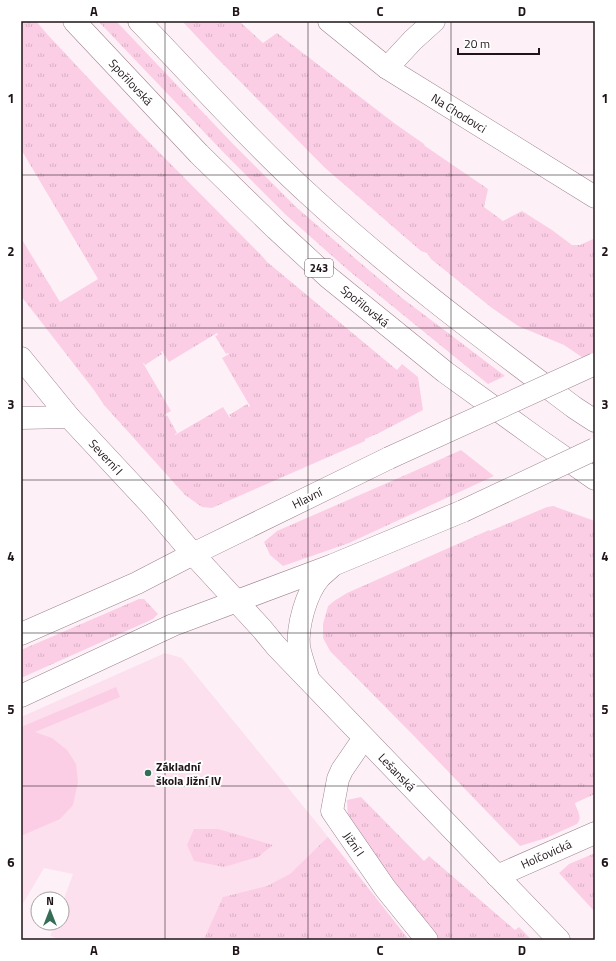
<svg xmlns="http://www.w3.org/2000/svg" width="616" height="961" font-family="'Titillium Web',sans-serif">
<style>
.built{fill:#fce0ee}
.grass{fill:url(#grass-tufts);fill-rule:evenodd}
.garden{fill:#fccee6}
.lines{fill:none;stroke-linecap:round;stroke-linejoin:round}
.street-casing{stroke:#9d8391;stroke-width:23}
.secondary-casing{stroke:#9d8391;stroke-width:23}
.highway-casing{stroke:#9d8391;stroke-width:23}
.street{stroke:#fff;stroke-width:22}
.secondary{stroke:#fff;stroke-width:22}
.highway{stroke:#fff;stroke-width:22}
.secondary-bridge-casing{stroke:#9d8391;stroke-width:23;stroke-linecap:butt}
.secondary-bridge{stroke:#fff;stroke-width:22}
.grid{fill:none;stroke:#1e1419;stroke-width:1;stroke-opacity:0.55}
.poi-dot{fill:#346e57;stroke:#fff;stroke-width:1.5}
.labels{text-anchor:middle;dominant-baseline:central;stroke-width:4;stroke-linejoin:round;paint-order:stroke}
.shield{fill:#fff;stroke:#625a5e;stroke-width:1}
.shield-label{font-size:11px;font-weight:bold;fill:#1e1419}
.street-label{font-size:12px;fill:#1e1419;stroke:#fff}
.poi-label{font-size:12px;font-weight:bold;fill:#1e1419;stroke:#fff;text-anchor:start}
.neatline{fill:none;stroke:#1e1419;stroke-width:1.5}
.grid-label{font-size:13px;text-anchor:middle;font-weight:bold;fill:#1e1419}
</style>
<defs>
<pattern id="grass-tufts" width="24" height="20" patternUnits="userSpaceOnUse"><rect width="24" height="20" fill="#fccee6"/><path d="M3 7l-1-3M5 7V3M7 7l1-3M15 17l-1-3M17 17v-4M19 17l1-3" fill="none" stroke="#d8b0c5"/></pattern>
</defs>
<rect width="100%" height="100%" fill="#fdf1f7"/>
<!-- built -->
<polygon class="built" points="165,653 182,658 321,828 409,940 61,940 50,936 55,923 62,923 62,904 73,874 44,868 21,907 21,717"/>
<!-- grass -->
<g class="grass">
<path d="M21,21H36L47,34L136,129L263,257L267,262L272,266L397,370L402,364L418,377L423,410L379,433L365,439V441L212,508L202,507L185,495L104,405L94,390L21,296V238L60,302L98,279L22,151L21,152ZM217,333L218,335L215,336L226,354L228,353L229,354L222,358L250,406L249,407L247,404L229,415L231,417L230,418L223,407L175,435V434L177,433L167,415L165,417L164,415L171,411L143,363H144L145,365L162,354L161,352L162,351L169,362Z"/>
<polygon points="98,21 116,21 234,145 295,206 357,260 402,298 505,376 488,384 348,270 286,215 225,154"/>
<polygon points="182,21 239,21 263,43 277,33 394,123 424,144 425,146 488,189 484,207 503,221 522,211 552,230 572,245 580,245 593,239 595,240 595,366 564,345 518,326 492,308 431,259 427,253 421,251 324,167 214,55"/>
<polygon points="461,450 494,476 349,543 283,566 270,555 264,542 277,531 410,473"/>
<path d="M553,506L595,521V794L575,803C577,811 583,817 577,824L546,838L520,846L413,735L330,651L323,638V624L328,606L334,601L347,593L489,530L490,531L547,507Z"/>
<polygon points="139,599 144,599 158,614 153,619 21,678 21,650"/>
<polygon points="361,797 424,861 429,856 515,930 519,927 532,940 437,940 348,820 347,800"/>
<polygon points="194,829 218,829 273,845 258,857 224,867 194,861 187,845"/>
<polygon points="328,837 409,940 207,940 204,939 223,897 267,886 290,874"/>
<polygon points="595,853 595,912 559,873 569,864"/>
</g>
<!-- garden -->
<polygon class="garden" points="116,687 120,697 35,732 52,738 67,750 76,764 78,782 73,805 60,819 21,836 21,727"/>
<g class="lines">
<defs>
<g id="street">
<polyline points="387,68 413,40 434,21"/>
<polyline points="21,418 69,417"/>
<polyline points="364,738 342,770 338,779 332,811 385,888 427,940"/>
<polyline points="497,876 595,833"/>
</g>
<g id="secondary">
<polyline points="329,21 387,68 595,197"/>
<polyline points="21,358 69,417 153,507 193,554 262,629 276,646 559,940"/>
<polyline points="21,634 137,583 193,554 389,458"/>
<path d="M308,677C305,668 301,657 299,647C297,626 306,593 320,577C324,573 328,570 332,566"/>
<polyline points="21,696 173,625 333,565 463,511"/>
</g>
<g id="highway">
<polyline points="74,21 199,154 276,229 328,277 445,372 535,437 595,479"/>
<path d="M139,21C197,81 253,144 315,200C397,275 486,341 575,408L595,421"/>
</g>
</defs>
<!-- street casing -->
<use href="#street" class="street-casing"/>
<!-- secondary casing -->
<use href="#secondary" class="secondary-casing"/>
<!-- highway casing -->
<use href="#highway" class="highway-casing"/>
<!-- street -->
<use href="#street" class="street"/>
<!-- secondary -->
<use href="#secondary" class="secondary"/>
<!-- highway -->
<use href="#highway" class="highway"/>
<defs>
<g id="secondary-bridge">
<polyline points="389,458 595,364"/>
<polyline points="463,511 595,449"/>
</g>
</defs>
<!-- secondary-bridge casing -->
<use href="#secondary-bridge" class="secondary-bridge-casing"/>
<!-- secondary-bridge -->
<use href="#secondary-bridge" class="secondary-bridge"/>
</g>
<!-- grid -->
<path class="grid" d="M165,21V940M308,21V940M451,21V940M21,175H595M21,328H595M21,480H595M21,633H595M21,786H595"/>
<!-- markers -->
<circle class="poi-dot" cx="148" cy="773" r="4"/>
<g class="labels">
<!-- shield labels -->
<rect class="shield" x="305" y="259" width="28" height="18" rx="3"/>
<g class="shield-label">
<text x="319" y="268">243</text>
</g>
<!-- street labels -->
<g class="street-label">
<text transform="translate(131 82) rotate(47)">Spořilovská</text>
<text transform="translate(459 113) rotate(32)">Na Chodovci</text>
<text transform="translate(365 306) rotate(39)">Spořilovská</text>
<text transform="translate(106 457) rotate(47)">Severní I</text>
<text transform="translate(307 498) rotate(-26)">Hlavní</text>
<text transform="translate(397 772) rotate(46)">Lešanská</text>
<text transform="translate(354 844) rotate(55)">Jižní I</text>
<text transform="translate(546 854) rotate(-24)">Holčovická</text>
</g>
<!-- poi labels -->
<g class="poi-label">
<text x="156" y="766">Základní<tspan x="156" dy="14">škola Jižní IV</tspan></text>
</g>
</g>
<!-- border -->
<rect width="616" height="961" fill="none" stroke="#ffffff" stroke-width="44"/>
<!-- north arrow -->
<g transform="translate(50 911)"><circle r="19" fill="#ffffff" stroke="#a5a1a3"/>
<path d="M0-3L7 15L0 10L-7 15Z" fill="#346e57"/>
<text y="-6" font-size="11" font-weight="bold" text-anchor="middle" fill="#1e1419">N</text>
</g>
<!-- scale -->
<path d="M458 48v6h81v-6" fill="none" stroke="#1e1419" stroke-width="2"/>
<text x="464" y="48" font-size="12" fill="#1e1419" stroke="#ffffff" stroke-width="3" paint-order="stroke">20 m</text>
<rect x="22" y="22" width="572" height="917" class="neatline"/>
<g class="grid-label">
<text x="94" y="16">A</text>
<text x="236" y="16">B</text>
<text x="380" y="16">C</text>
<text x="522" y="16">D</text>
<text x="11" y="103">1</text>
<text x="605" y="103">1</text>
<text x="11" y="256">2</text>
<text x="605" y="256">2</text>
<text x="11" y="409">3</text>
<text x="605" y="409">3</text>
<text x="11" y="561">4</text>
<text x="605" y="561">4</text>
<text x="11" y="714">5</text>
<text x="605" y="714">5</text>
<text x="11" y="867">6</text>
<text x="605" y="867">6</text>
<text x="94" y="955">A</text>
<text x="236" y="955">B</text>
<text x="380" y="955">C</text>
<text x="522" y="955">D</text>
</g>
</svg>
